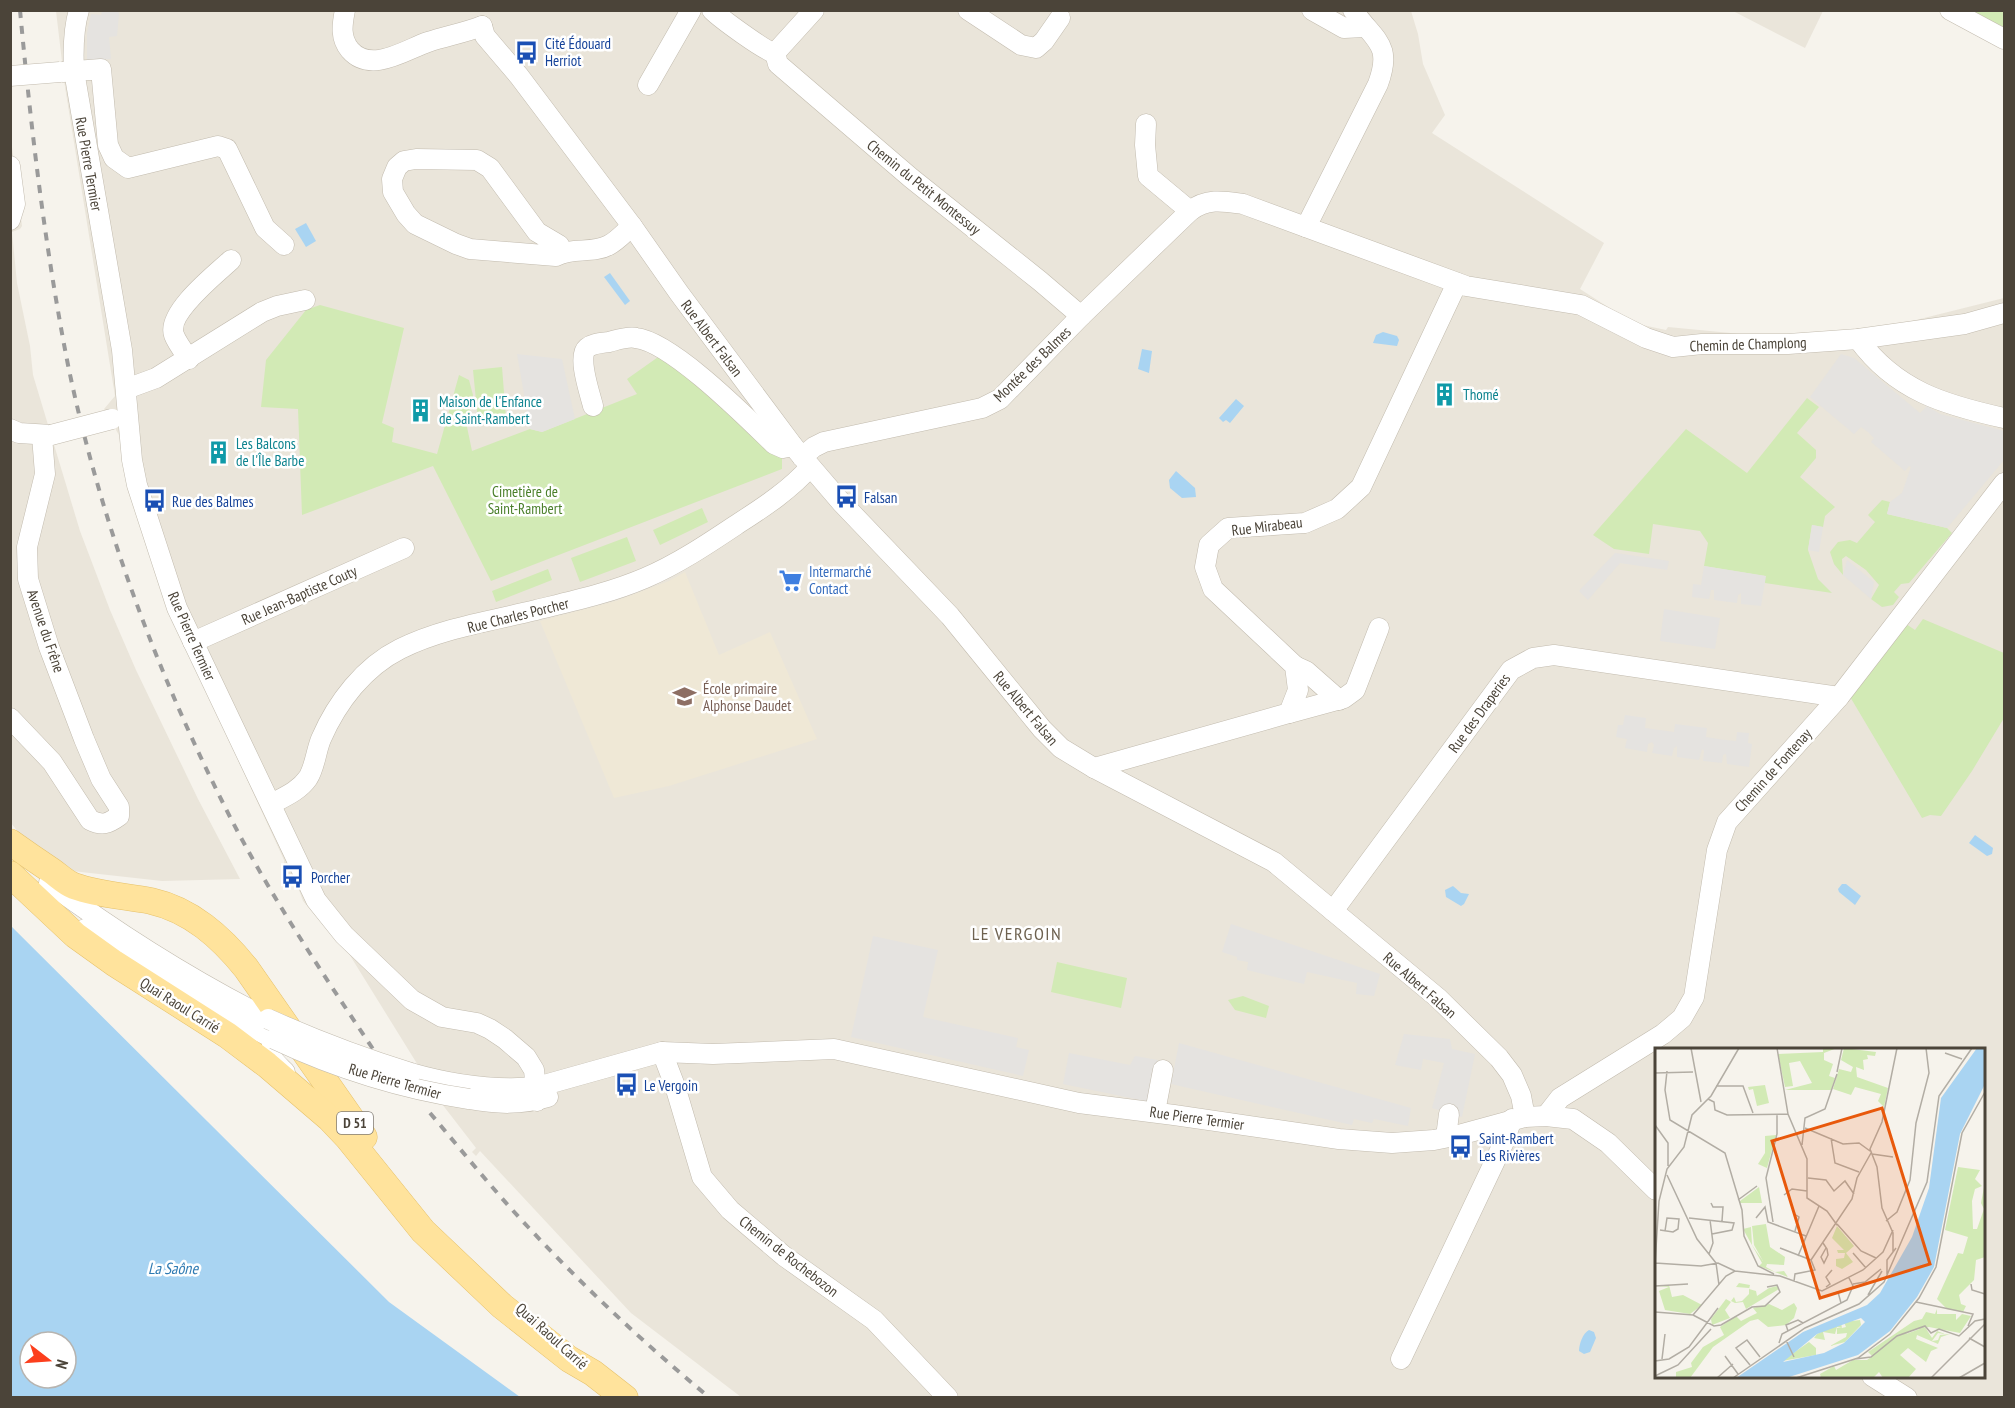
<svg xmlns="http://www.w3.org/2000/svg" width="2015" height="1408" font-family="'PT Sans Narrow',sans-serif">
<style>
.residential{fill:#eae5da;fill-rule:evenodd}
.education{fill:#efe8d6}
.green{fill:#d2eab5}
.parking{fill:#e5e3e0}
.water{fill:#a9d4f2;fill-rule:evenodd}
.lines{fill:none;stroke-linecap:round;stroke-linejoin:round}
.minor-casing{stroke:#c2bbae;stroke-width:21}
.major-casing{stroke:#e6c16a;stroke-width:27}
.minor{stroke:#fff;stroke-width:20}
.major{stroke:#ffe39c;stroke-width:26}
.rail{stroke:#9a9a9a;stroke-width:4;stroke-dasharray:8 8;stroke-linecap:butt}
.minor-bridge-casing{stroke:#c2bbae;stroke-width:21;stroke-linecap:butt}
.minor-bridge{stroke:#fff;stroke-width:20}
.labels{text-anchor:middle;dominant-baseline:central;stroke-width:5;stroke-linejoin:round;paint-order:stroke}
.shield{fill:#fff;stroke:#817c74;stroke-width:1.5}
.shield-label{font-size:14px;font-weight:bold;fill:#4b4439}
.transit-label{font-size:15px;fill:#164399;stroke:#fff;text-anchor:start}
.street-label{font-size:15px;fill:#4b4439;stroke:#fff}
.culture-label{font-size:15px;fill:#0d838f;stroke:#fff;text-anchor:start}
.park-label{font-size:15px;fill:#4a7f2a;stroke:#fff}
.shop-label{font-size:15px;fill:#366cbe;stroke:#fff;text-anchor:start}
.education-label{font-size:15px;fill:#785e54;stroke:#fff;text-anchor:start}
.water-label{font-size:16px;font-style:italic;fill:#2e7ab2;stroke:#fff}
.quarter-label{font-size:18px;letter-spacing:1.5px;fill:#6e6250;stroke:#fff}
.inset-road{fill:none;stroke:#b2ada4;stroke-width:1.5}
.view{fill:#e8590c;fill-opacity:0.15;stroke:#e8590c;stroke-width:3}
.inset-edge{fill:none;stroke:#4b4439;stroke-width:3}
</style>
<rect width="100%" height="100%" fill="#f6f3ec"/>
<!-- residential -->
<g class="residential">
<path d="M56,11H1411L1418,34L1423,64L1445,115L1432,133L1604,243L1580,289L1633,323L1666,330L1668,327L1783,338H1844L2004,298V1395L2002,1398L741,1397L631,1313L480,1151L476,1156L472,1152L476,1148L442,1104L346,949L338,943L303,901L299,890L285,872L284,860L172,616L124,471L120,437L104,409L115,396L65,87ZM1656,1050H1984V1376H1656Z"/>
<polygon points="1733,11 1823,11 1805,48"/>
<polygon points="10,131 22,226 20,229 12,232 17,283 30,346 33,375 80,531 110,610 136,670 198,799 240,879 162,881 72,871 23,838 11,823"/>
</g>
<!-- education -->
<polygon class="education" points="685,572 719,655 770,632 817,739 669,786 614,798 540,621 616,601 669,581"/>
<!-- green -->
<g class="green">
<polygon points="1966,11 2004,11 2004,33"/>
<polygon points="320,305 404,328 382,423 394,428 392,442 437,454 459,375 469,380 473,395 467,427 472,451 530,429 542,432 637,394 627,379 661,355 782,457 782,469 491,581 433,466 302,515 298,409 261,407 266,360 306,310"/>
<polygon points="502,367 506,418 478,421 473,370"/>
<polygon points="1807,398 1819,407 1797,433 1816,450 1816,458 1800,477 1835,507 1825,516 1823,527 1812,525 1808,550 1818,579 1832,593 1765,583 1765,576 1704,566 1708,543 1700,531 1653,524 1649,554 1614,549 1593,535 1686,429 1747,473"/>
<polygon points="1882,500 1890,502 1887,514 1947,528 1952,533 1909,583 1901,584 1894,592 1899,597 1893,605 1882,607 1871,599 1879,585 1866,570 1846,556 1842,559 1843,575 1834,564 1830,552 1838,542 1850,540 1857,543 1875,522 1868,515"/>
<polygon points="702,508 708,522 660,545 653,530"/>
<polygon points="627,537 636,561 580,582 571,558"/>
<polygon points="548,569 552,580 496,602 492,591"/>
<polygon points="1923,619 2004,653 2004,718 1972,771 1941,816 1930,815 1922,818 1849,695 1903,622 1915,630"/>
<polygon points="1057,962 1127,978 1121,1008 1051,992"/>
<polygon points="1243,996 1269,1006 1266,1018 1235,1010 1228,1000"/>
</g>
<!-- parking -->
<g class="parking">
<polygon points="102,11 118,11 119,14 117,36 109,37 111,59 87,61 87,33 91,14 101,15"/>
<polygon points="517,354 562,359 575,419 542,432 530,429"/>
<polygon points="1841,354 1854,358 1920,413 1927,406 1940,414 2004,431 2004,460 1947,528 1887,514 1890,502 1902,493 1911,467 1909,466 1905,471 1871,442 1874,438 1868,432 1861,427 1854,434 1810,397"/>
<polygon points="1812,525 1823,527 1819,552 1808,550"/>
<polygon points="1615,553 1669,561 1667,570 1620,563 1588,600 1579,591"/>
<polygon points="1847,560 1874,582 1871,599 1843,575"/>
<polygon points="1704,566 1766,576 1761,606 1741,604 1741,593 1738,595 1737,603 1714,600 1714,590 1711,590 1709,599 1692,597 1693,584 1701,585"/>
<polygon points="1664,609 1720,618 1715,649 1660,641"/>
<polygon points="1625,715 1646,718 1645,728 1674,732 1675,724 1707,728 1706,737 1725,740 1736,741 1737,732 1749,733 1748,743 1752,744 1749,767 1727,764 1726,754 1723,755 1722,763 1703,761 1704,751 1702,749 1699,760 1677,757 1677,746 1674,748 1672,756 1652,753 1654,745 1652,742 1648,744 1647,752 1625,748 1627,739 1616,737 1618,725 1623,725"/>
<polygon points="1231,924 1380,974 1374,996 1356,994 1357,983 1307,972 1304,984 1247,970 1248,962 1237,960 1237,957 1222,952"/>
<polygon points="873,936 938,950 923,1017 1018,1038 1016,1047 1029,1050 1023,1076 851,1037"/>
<polygon points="1404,1034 1450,1039 1452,1049 1475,1054 1462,1117 1432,1108 1444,1063 1423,1059 1421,1070 1395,1065"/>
<polygon points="1179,1043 1411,1108 1408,1126 1374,1119 1372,1123 1354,1119 1352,1125 1171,1084"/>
<polygon points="1069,1053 1130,1065 1135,1056 1158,1060 1150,1102 1063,1084"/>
</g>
<!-- water -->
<g class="water">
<polygon points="306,223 316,241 306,247 295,229"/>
<polygon points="610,273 630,301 625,305 604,277"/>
<polygon points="1383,332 1397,336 1399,340 1397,346 1373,343 1376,335"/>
<polygon points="1142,349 1152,351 1149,373 1138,369"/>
<polygon points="1236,399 1244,406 1230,423 1226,420 1223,422 1219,418"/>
<polygon points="1176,471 1195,488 1196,497 1182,498 1170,488 1169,480"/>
<polygon points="1975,835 1993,848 1992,854 1987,856 1969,843"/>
<polygon points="1842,884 1846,884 1861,896 1855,905 1839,892 1838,889"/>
<polygon points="1453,886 1461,893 1469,894 1464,904 1461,906 1446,897 1445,890"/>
<path d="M11,926L389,1302L520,1397H11ZM30,1342H66V1378H30Z"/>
<path d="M1589,1330L1594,1332L1596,1338L1590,1352L1584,1354L1579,1351C1579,1344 1583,1333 1589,1330Z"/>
</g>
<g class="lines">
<defs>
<g id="minor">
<path d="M79,10C73,30 73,51 74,71L122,350L132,460L137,485L177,608L316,900L344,935L412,1000L442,1017L477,1023L490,1029L505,1039L526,1057L534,1070L537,1101"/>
<path d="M345,10C342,25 340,38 350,50C371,74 405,50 428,42C446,36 464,33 482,26"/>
<path d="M712,10C720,18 766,52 775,53"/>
<polyline points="968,10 1021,45 1036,48 1044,41 1060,18"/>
<polyline points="1312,10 1344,28 1364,27"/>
<polyline points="1950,10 2004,39"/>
<polyline points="482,26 485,36 519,76 632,226 679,293 793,446 841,502 950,616 1042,729 1061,748 1094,768 1274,862 1438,998 1499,1058 1512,1075 1521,1096 1525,1117"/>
<polyline points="775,53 778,64 911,178 1040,281 1081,316"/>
<polyline points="775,53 814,10"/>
<polyline points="63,72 101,69 108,145 114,158 128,168 218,146 227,149 265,228 284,245"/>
<polyline points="648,85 691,10"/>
<polyline points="1146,124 1145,145 1148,176 1190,211"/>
<polyline points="10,166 15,204 10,220"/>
<path d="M1306,227L1378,84C1393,43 1374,41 1353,10"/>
<path d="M563,252L559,245L537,232L490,168L477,160L416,159L404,161L397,167L392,179L393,192L406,214L415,224L456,244L470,249L556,256C572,247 593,254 609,245C617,241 625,232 632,226"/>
<path d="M1858,339C1896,391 1945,405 2004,418"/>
<path d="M189,359C184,352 177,343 174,335C166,313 216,274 231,260"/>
<polyline points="126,389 156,378 262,312 277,306 305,300"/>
<path d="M593,406C590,394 577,356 587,348C593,343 602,343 609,342C617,340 628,336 636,338C672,342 747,418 774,444L783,448L793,446"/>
<polyline points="10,429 19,433 51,435"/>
<path d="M802,457L814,447L824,442L982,408L1000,399L1081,316L1190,211C1207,198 1223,201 1243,204L1466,286L1581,305L1646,338L1673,347L1702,344H1788L1858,339L1965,324L2004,313"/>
<polyline points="193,642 404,548"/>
<polyline points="1295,666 1306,671 1339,700"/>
<polyline points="1289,713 1344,698 1355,690 1379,628"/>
<path d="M10,718L52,762L90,820C102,826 108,824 119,816V807L101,779L84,739L49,647L28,579L27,547L45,474L42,436"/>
<polyline points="1094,768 1289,713 1298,690 1295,666 1213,589 1205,567 1209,545 1228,528 1305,523 1337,509 1361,487 1457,283"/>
<path d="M271,804C284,797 299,791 308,778C315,767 316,751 321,739C337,702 364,667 400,649C442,628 491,621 536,610C573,601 610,593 645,578C678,564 709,543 739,523C764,507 791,489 810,467"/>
<path d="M49,883C118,934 191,980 268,1019"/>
<polyline points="1333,911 1511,670 1533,658 1554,655 1839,697"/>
<path d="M85,929L202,1001L274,1039C267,1057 273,1060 285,1072"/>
<polyline points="662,1052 675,1086 702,1177 730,1210 784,1256 874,1320 948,1398"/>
<path d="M411,1073C453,1085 493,1091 537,1087L662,1052L713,1054L834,1049L1079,1103L1174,1115L1339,1139L1392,1143L1434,1140L1459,1135L1525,1117L1546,1116L1573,1119L1608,1143L1656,1190"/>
<path d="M469,1099C497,1104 521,1105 548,1097"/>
<polyline points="1155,1112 1163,1070"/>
<polyline points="1546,1116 1560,1098 1663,1034 1682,1018 1694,997 1717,850 1727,822 1839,697 2004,483"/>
<polyline points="1446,1137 1449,1114"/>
<polyline points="1401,1359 1503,1144 1512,1119"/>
<polyline points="1872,1376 1907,1398"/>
</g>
<g id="major">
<path d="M10,842C24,852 37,861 52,871C59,876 66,883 74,886C99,895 125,896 151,901C191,910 221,937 246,968L364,1137"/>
<polyline points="10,874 75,935 114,963 227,1035 267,1065 330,1119 348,1138 423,1231 502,1306 569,1359 593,1373 625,1398"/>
</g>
</defs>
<!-- minor casing -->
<use href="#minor" class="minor-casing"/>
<!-- major casing -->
<use href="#major" class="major-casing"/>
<!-- minor -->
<use href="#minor" class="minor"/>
<!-- major -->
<use href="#major" class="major"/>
<!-- rail -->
<g class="rail">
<path d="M20,10C31,129 45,248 68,365C99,515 153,663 222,801C265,888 319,968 373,1049"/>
<path d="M430,1113C463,1152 494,1191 529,1228C585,1288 646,1345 710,1398"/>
</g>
<defs>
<g id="minor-bridge">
<polyline points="10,76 60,72"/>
<polyline points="51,435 112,419"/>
<path d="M268,1019C315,1040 362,1058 411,1073"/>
<path d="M274,1039C336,1068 402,1089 469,1099"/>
</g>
</defs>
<!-- minor-bridge casing -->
<use href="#minor-bridge" class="minor-bridge-casing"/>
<!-- minor-bridge -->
<use href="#minor-bridge" class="minor-bridge"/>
</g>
<!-- icons -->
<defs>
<symbol id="bus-bare" viewBox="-9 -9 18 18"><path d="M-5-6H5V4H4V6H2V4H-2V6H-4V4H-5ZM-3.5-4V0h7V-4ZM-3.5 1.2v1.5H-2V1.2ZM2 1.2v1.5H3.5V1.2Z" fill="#1a4fb4" stroke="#fff" stroke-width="2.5" paint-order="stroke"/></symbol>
<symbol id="building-bare" viewBox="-9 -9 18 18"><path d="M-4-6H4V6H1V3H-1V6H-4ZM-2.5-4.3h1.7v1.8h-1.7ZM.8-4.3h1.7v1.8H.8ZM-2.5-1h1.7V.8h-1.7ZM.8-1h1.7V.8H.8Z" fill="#0f9aa8" stroke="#fff" stroke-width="2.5" paint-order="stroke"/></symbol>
<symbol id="supermarket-bare" viewBox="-9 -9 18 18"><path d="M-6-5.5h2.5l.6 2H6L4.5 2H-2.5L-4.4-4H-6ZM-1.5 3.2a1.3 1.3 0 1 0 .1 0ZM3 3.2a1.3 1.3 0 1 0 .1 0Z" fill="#3f7fe0" stroke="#fff" stroke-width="2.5" paint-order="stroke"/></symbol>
<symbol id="school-bare" viewBox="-9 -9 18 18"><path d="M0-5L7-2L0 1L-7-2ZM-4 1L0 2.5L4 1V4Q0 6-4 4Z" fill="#8d6e63" stroke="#fff" stroke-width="2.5" paint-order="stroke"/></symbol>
</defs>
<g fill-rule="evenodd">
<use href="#bus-bare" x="510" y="36" width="33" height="33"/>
<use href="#building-bare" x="1428" y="378" width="33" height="33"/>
<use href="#building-bare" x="404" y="394" width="33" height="33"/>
<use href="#building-bare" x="202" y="436" width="33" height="33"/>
<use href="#bus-bare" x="830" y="480" width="33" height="33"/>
<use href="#bus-bare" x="138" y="484" width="33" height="33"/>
<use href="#supermarket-bare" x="774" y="564" width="33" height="33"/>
<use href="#school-bare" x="668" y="680" width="33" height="33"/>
<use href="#bus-bare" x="276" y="860" width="33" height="33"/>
<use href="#bus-bare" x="610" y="1068" width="33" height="33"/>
<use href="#bus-bare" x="1444" y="1130" width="33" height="33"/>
</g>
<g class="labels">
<!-- shield labels -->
<rect class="shield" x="337" y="1112" width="36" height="22" rx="4.5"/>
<g class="shield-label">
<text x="355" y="1123">D 51</text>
</g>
<!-- transit labels -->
<g class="transit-label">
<text x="545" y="43">Cité Édouard<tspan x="545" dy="17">Herriot</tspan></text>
<text x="864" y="497">Falsan</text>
<text x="172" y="501">Rue des Balmes</text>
<text x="311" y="877">Porcher</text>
<text x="644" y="1085">Le Vergoin</text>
<text x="1479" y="1138">Saint-Rambert<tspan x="1479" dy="17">Les Rivières</tspan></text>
</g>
<!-- street labels -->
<g class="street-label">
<text transform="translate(89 164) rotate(80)">Rue Pierre Termier</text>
<text transform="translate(924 187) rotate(39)">Chemin du Petit Montessuy</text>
<text transform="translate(712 338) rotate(53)">Rue Albert Falsan</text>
<text transform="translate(1748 344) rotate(-2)">Chemin de Champlong</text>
<text transform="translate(1032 364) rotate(-44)">Montée des Balmes</text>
<text transform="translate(1267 526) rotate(-7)">Rue Mirabeau</text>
<text transform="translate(299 595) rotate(-24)">Rue Jean-Baptiste Couty</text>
<text transform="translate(518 615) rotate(-14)">Rue Charles Porcher</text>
<text transform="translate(46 631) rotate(71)">Avenue du Frêne</text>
<text transform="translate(192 636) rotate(66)">Rue Pierre Termier</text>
<text transform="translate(1026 708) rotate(50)">Rue Albert Falsan</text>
<text transform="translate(1479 713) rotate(-54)">Rue des Draperies</text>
<text transform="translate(1773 770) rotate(-48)">Chemin de Fontenay</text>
<text transform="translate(1420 985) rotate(41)">Rue Albert Falsan</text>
<text transform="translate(180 1005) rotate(32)">Quai Raoul Carrié</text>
<text transform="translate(395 1081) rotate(16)">Rue Pierre Termier</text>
<text transform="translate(1197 1118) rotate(8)">Rue Pierre Termier</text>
<text transform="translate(789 1256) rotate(38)">Chemin de Rochebozon</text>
<text transform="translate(552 1336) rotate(42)">Quai Raoul Carrié</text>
</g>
<!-- culture labels -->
<g class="culture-label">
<text x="1463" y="394">Thomé</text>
<text x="439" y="401">Maison de l'Enfance<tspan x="439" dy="17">de Saint-Rambert</tspan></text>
<text x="236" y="443">Les Balcons<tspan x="236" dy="17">de l'Île Barbe</tspan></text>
</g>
<!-- park labels -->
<g class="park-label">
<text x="525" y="491">Cimetière de<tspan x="525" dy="17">Saint-Rambert</tspan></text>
</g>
<!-- shop labels -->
<g class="shop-label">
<text x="809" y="571">Intermarché<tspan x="809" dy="17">Contact</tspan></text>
</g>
<!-- education labels -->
<g class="education-label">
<text x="703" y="688">École primaire<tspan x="703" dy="17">Alphonse Daudet</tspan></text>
</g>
<!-- water labels -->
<g class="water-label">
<text x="173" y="1268">La Saône</text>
</g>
<!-- quarter labels -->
<g class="quarter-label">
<text x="1017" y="933">LE VERGOIN</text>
</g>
</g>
<!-- overview -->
<g transform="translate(1655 1048)">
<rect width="330" height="330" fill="#f6f3ec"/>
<path d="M168,0H182L169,5V12L178,16L174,28L180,30L176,42H130L157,35L145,13L134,15L138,38L130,39L123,6L168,4ZM189,0L221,4L220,8L212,7L213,11L208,12L209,22L201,19L202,29L233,40L229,59L223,53L226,46L200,39L196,47L178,41L184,21L196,24L198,19L186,12ZM110,37L114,55L102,58L98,41L94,42L93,39ZM121,87L112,120L103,116L110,105V88ZM303,119L325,122L320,131L327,138L320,141L317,153L318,181H322L329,161L326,155L330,134V209L321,212L319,232L304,247L306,256L311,258L308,264L292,261L282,251L303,205L308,206L313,189L290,182ZM104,139L107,155H85V153ZM111,176L115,199L130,209L129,217L112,216L111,219L120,224L129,223L133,229L104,218L107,215L88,181L96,179L97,197L108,213L99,197L97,178ZM182,178L199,198L191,205L198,214L187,221L181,218V211L189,210L190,205H183L182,202H189L177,190ZM84,235L95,237L94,241L101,243L102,248L114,240L122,238L124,241L91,261L88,254L80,255L76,253L79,249L81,254L87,253L94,246V240L81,239ZM14,237L17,249L28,247L47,257L35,266L10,262L4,243L14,239L3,238ZM71,251L76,254L70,262L75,270L57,277L56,271ZM139,255L142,260L139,270L131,277L113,279L103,271L95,273L58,299L35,330H21V324L37,319L36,315L48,299L69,287L65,279L81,268L86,273L102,265L98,260L114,256L127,262ZM282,261V266H301V272L307,266L316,268L305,285L274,279L257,282L217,308L213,304L259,273L267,271L271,264L280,266ZM205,272L206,277L190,294L175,298L191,289L192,285L182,286V280L187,279H182L180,286L168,284L170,292L159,290L162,286L186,275L187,280L191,279L189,274ZM270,279L277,290L282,283L290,286L283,285L277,293L283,292L285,287L295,286L286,289L283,296L262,287L261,291L283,300L276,303L271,314L253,300L245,307L261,321L253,330H228L224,324L218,330H166L165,326L179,318L181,322L198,312H212L243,289ZM154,294L161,300V307L127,313Z" fill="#d2eab5"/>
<path d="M322,0H330V36L305,86L279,219L262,249L235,283L203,307L131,330H81L148,284L212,257L225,245L257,189L274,140L286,50ZM206,270L210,274L189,295L169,305L128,314L162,286Z" fill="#a9d4f2" fill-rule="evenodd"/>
<path class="inset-road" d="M36,0L46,54M122,0L133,66L152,111V150L172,163L182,177M290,5L307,11M12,23L10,42L15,72L70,105L87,162L89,188L103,218L119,226M182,24L187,0M0,25L38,24M61,38H88L98,65M53,51L59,54L60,62L72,67L133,66M0,77L13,95V118M150,80L188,96L204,95L215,103M176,90L180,115L204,124M147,97L150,70L170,61L182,26M217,106L238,109M12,127L42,191L61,215M153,130L171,132L179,143L190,133L199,146M129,147L137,141L152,143M83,152L102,138M56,155L58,159H68L67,173M34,170L79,175L77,182L57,186M101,170L110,159L113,174L151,188M231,173L242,164L255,132L261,75L274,25L271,0M118,174L111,130L122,86V67M182,176L206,203L221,210M5,182L18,184L23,181L24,171L12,170L10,183M140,183L144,169L141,167M168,195L172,201L173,207L169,215L166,209L171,200M125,200L156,212M238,204V185L227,160L222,119L215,101L227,74L242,0M198,205L211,220M54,206L58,195L55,172M143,208L164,158M156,212L197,151L202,130L216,105M0,215L46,218L63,215L80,223M61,215L64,237M0,216L4,153L12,121L29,99L37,67L56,48L84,0M232,226V212L241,200M139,233L140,226L160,222L156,212M198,236L210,234L226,221M316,236L317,242L330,246M0,238L33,236M171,239L175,236L171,229L177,222M213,247L227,223M171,248L183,244L186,255M261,254L318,266L313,278M0,264L38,267L71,228L80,223L125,228L167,243L208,222L228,204L238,182M38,267L59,278L66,277L97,259L110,258L125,244L122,237L112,239M133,283L131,277L143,272L148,275M314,290L330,299M131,292L139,309M124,295L127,286L192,252L198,238L194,230M70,308L83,326M7,311L10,286M200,311L216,309L242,288L270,278L276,285L284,281L304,288L320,273L330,271M0,313L14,311L34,299L63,260M95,317L81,300L92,292L105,309M0,328L23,317L56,281M62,330L78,316M78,330L150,280L204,256L229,234L272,134L284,48L317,0M141,330L203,310L235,286L264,250L281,219L307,85L330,44M276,330L330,276M304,330L330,315"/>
<path class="view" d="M227,60L275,216L165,250L117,93Z"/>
<rect width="330" height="330" class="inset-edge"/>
</g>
<!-- border -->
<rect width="2015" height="1408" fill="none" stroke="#4b4439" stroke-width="24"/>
<!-- north arrow -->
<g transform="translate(48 1360) rotate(107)"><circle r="28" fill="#ffffff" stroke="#b7b4b0" stroke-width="1.5"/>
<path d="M0-4.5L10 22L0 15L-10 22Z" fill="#fc3f1d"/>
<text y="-9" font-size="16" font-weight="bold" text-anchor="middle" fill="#4b4439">N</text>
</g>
</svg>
